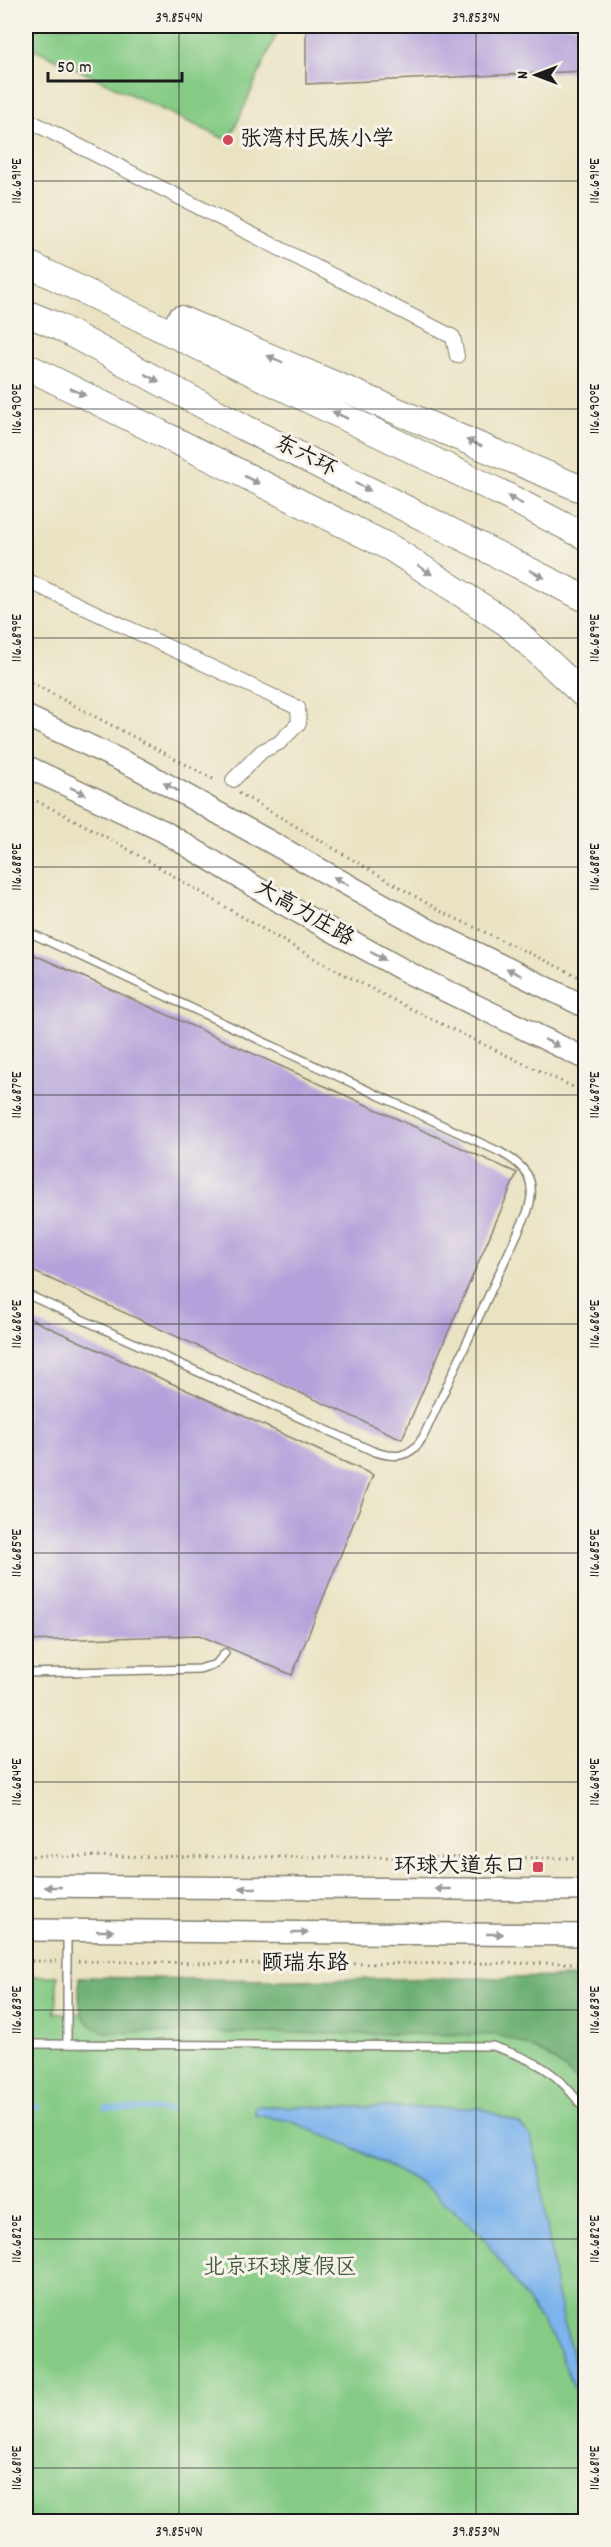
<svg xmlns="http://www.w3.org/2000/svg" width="611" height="2547" font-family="Dekko,'LXGW WenKai TC',sans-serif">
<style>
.green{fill:#85cb85;stroke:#507450;stroke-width:1.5}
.forest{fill:#6caf72;stroke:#446647;stroke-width:1.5}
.water{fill:#7db4ec;stroke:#4c6884;stroke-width:1.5}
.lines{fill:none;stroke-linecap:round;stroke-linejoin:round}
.stream{stroke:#7db4ec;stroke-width:5}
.building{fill:#b2a1da}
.lane-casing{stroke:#838070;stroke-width:10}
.street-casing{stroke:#838070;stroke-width:16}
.primary-casing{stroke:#838070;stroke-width:24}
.highway-casing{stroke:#838070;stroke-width:28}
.path{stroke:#838070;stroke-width:3;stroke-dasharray:1.5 4.5;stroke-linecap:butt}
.lane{stroke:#fff;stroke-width:7}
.street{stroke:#fff;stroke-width:14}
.primary{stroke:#fff;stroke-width:21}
.highway{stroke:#fff;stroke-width:26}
.oneway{fill:#999}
.ticks{fill:none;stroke:#1c1c1c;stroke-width:1.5;stroke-opacity:0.45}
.poi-dot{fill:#d1495b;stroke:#f7f3e8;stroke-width:2}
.labels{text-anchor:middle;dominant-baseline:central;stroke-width:6;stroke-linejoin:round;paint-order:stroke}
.poi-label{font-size:22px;fill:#1c1c1c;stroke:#f7f3e8;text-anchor:start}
.street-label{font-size:22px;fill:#1c1c1c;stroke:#f7f3e8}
.park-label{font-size:22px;fill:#415941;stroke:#f7f3e8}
.neatline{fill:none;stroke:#1c1c1c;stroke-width:2}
.ticks-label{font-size:15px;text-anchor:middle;fill:#1c1c1c}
</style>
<rect width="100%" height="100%" fill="#f7f3e8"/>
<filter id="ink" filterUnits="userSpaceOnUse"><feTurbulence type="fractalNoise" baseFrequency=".0167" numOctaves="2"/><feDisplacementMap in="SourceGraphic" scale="12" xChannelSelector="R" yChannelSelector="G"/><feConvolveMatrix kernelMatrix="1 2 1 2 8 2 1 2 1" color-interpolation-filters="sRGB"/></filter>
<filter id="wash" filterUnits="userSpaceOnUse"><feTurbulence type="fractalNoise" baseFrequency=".008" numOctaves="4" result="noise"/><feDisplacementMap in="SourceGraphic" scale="24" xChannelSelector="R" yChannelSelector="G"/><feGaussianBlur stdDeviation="1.35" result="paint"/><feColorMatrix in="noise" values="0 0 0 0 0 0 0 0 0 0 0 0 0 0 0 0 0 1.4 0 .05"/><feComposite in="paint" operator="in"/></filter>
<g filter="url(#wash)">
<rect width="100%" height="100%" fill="#eae3c3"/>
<!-- green -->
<g class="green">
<polygon points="31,26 280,26 229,141 26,45 26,37"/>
<polygon points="26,1976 57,1976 57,2003 54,2013 564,2015 586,2069 585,2521 26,2522"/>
</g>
<!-- forest -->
<path class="forest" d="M79,1977L276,1980L585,1977V2089C558,2060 535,2045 496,2035L103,2032C75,2020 79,2004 79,1977Z"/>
<!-- water -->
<polygon class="water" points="255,2106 481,2108 520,2124 531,2137 539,2168 556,2291 573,2357 585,2392 585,2415 554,2339 481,2234 422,2184 348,2145 290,2121 255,2115"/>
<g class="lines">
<!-- stream -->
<g class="stream">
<polyline points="26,2107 38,2107"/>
<polyline points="105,2108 171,2110"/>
</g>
</g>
<g id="blocks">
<!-- building -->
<g class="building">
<polygon points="306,26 585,26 585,71 306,84"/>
<polygon points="26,951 517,1173 402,1439 26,1268"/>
<polygon points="26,1317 373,1475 292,1675 199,1635 26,1641"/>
</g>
</g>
</g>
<g filter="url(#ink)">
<use href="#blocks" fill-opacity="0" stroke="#838070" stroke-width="1.5"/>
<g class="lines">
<defs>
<g id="lane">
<path d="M26,931L500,1152C528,1167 538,1182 527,1213L423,1437C411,1458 394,1459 373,1451L26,1294"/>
<polyline points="26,1673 199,1669 216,1664 225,1653"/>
<polyline points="67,1933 67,2044"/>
<path d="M26,2044L493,2046C539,2062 558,2071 586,2112"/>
</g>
<g id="street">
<polyline points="26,119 453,337 457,356"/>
<polyline points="26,580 298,708 299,723 279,743 262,751 233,780"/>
</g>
<g id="primary">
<polyline points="26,716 137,768 429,930 586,1007"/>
<polyline points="26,766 163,831 282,903 409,973 586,1059"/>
<polyline points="26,1886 586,1890"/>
<polyline points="26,1930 586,1935"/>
</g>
<g id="highway">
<polyline points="26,263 499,492 586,537"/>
<polyline points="26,313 57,326 245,428 586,599"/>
<polyline points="180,319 586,491"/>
<polyline points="26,366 391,548 507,623 586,697"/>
</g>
</defs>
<!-- lane casing -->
<use href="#lane" class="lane-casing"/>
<!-- street casing -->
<use href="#street" class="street-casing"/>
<!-- primary casing -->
<use href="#primary" class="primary-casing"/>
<!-- highway casing -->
<use href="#highway" class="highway-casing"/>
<!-- path -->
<g class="path">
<polyline points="26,680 217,781"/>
<polyline points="239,793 442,912 586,980"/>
<path d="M26,796C125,842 216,904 312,957C401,1006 493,1049 586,1093"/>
<polyline points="26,1856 586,1858"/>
<polyline points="26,1961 57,1961"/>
<polyline points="78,1961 274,1964 586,1963"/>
</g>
<!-- lane -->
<use href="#lane" class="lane"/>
<!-- street -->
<use href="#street" class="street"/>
<!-- primary -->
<use href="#primary" class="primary"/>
<!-- highway -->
<use href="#highway" class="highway"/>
</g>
<!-- one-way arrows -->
<defs><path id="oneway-solid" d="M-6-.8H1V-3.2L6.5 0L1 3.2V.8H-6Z" transform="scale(1.5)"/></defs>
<g class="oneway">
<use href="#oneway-solid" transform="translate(275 359) rotate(-157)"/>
<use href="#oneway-solid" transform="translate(152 378) rotate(28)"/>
<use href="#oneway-solid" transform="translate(78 392) rotate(26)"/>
<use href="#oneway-solid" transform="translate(340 415) rotate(-154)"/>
<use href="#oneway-solid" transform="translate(474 443) rotate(-157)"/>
<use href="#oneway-solid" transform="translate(252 480) rotate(27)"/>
<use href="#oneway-solid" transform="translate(363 487) rotate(27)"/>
<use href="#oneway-solid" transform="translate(515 500) rotate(-152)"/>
<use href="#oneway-solid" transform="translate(425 570) rotate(33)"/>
<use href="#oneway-solid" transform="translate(537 574) rotate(27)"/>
<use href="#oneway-solid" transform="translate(171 787) rotate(-151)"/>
<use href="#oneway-solid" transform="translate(78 791) rotate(26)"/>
<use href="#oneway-solid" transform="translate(341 881) rotate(-151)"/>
<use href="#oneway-solid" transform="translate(378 956) rotate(29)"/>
<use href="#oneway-solid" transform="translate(514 972) rotate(-154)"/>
<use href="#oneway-solid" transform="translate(552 1043) rotate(26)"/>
<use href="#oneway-solid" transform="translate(53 1887) rotate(-180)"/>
<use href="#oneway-solid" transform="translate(248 1888) rotate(-180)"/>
<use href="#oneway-solid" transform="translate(443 1889) rotate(-180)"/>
<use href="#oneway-solid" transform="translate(105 1931)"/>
<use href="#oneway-solid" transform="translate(300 1933)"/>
<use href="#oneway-solid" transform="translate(495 1934)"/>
</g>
</g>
<!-- ticks -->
<path class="ticks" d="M179,26V2522M476,26V2522M26,181H586M26,409H586M26,638H586M26,867H586M26,1095H586M26,1324H586M26,1553H586M26,1782H586M26,2010H586M26,2239H586M26,2468H586"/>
<!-- markers -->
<g class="poi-dot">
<circle cx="228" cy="140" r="6"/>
<rect x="532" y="1861" width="12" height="12" rx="3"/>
</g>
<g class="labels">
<!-- poi labels -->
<g class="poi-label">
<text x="240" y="140">张湾村民族小学</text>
<text x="526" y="1867" text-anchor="end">环球大道东口</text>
</g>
<!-- street labels -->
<g class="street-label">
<text transform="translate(305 457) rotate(27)">东六环</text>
<text transform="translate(304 914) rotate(30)">大高力庄路</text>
<text x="305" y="1964">颐瑞东路</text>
</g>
<!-- park labels -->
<g class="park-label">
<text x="280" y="2268">北京环球度假区</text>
</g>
</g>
<!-- margin -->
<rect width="611" height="2547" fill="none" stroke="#f7f3e8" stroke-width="66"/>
<!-- north arrow -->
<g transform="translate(536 75) rotate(270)" stroke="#f7f3e8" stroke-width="4.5" paint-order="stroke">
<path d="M0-4.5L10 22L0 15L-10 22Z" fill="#1c1c1c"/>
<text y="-9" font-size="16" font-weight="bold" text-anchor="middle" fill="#1c1c1c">N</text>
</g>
<!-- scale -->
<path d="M48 72v9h134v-9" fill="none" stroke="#1c1c1c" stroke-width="3"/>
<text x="57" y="72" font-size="18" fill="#1c1c1c" stroke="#f7f3e8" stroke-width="4.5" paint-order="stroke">50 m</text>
<rect x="33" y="33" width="545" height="2481" class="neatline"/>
<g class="ticks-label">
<text x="179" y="22">39.854°N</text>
<text x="476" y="22">39.853°N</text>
<text transform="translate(594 181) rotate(-90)" y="5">116.691°E</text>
<text transform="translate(16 181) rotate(-90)" y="5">116.691°E</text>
<text transform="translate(16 409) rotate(-90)" y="5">116.690°E</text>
<text transform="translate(594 409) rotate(-90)" y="5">116.690°E</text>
<text transform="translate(594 638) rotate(-90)" y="5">116.689°E</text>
<text transform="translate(16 638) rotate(-90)" y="5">116.689°E</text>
<text transform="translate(16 867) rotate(-90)" y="5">116.688°E</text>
<text transform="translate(594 867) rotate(-90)" y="5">116.688°E</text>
<text transform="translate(594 1095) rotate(-90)" y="5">116.687°E</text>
<text transform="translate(16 1095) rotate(-90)" y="5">116.687°E</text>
<text transform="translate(594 1324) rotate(-90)" y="5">116.686°E</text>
<text transform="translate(16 1324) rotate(-90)" y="5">116.686°E</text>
<text transform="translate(16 1553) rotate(-90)" y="5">116.685°E</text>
<text transform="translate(594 1553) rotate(-90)" y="5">116.685°E</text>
<text transform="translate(16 1782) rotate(-90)" y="5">116.684°E</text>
<text transform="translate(594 1782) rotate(-90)" y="5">116.684°E</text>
<text transform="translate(594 2010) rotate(-90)" y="5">116.683°E</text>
<text transform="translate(16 2010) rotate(-90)" y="5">116.683°E</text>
<text transform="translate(594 2239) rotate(-90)" y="5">116.682°E</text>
<text transform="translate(16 2239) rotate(-90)" y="5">116.682°E</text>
<text transform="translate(594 2468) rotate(-90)" y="5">116.681°E</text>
<text transform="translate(16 2468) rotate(-90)" y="5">116.681°E</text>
<text x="179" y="2536">39.854°N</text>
<text x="476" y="2536">39.853°N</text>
</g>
</svg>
